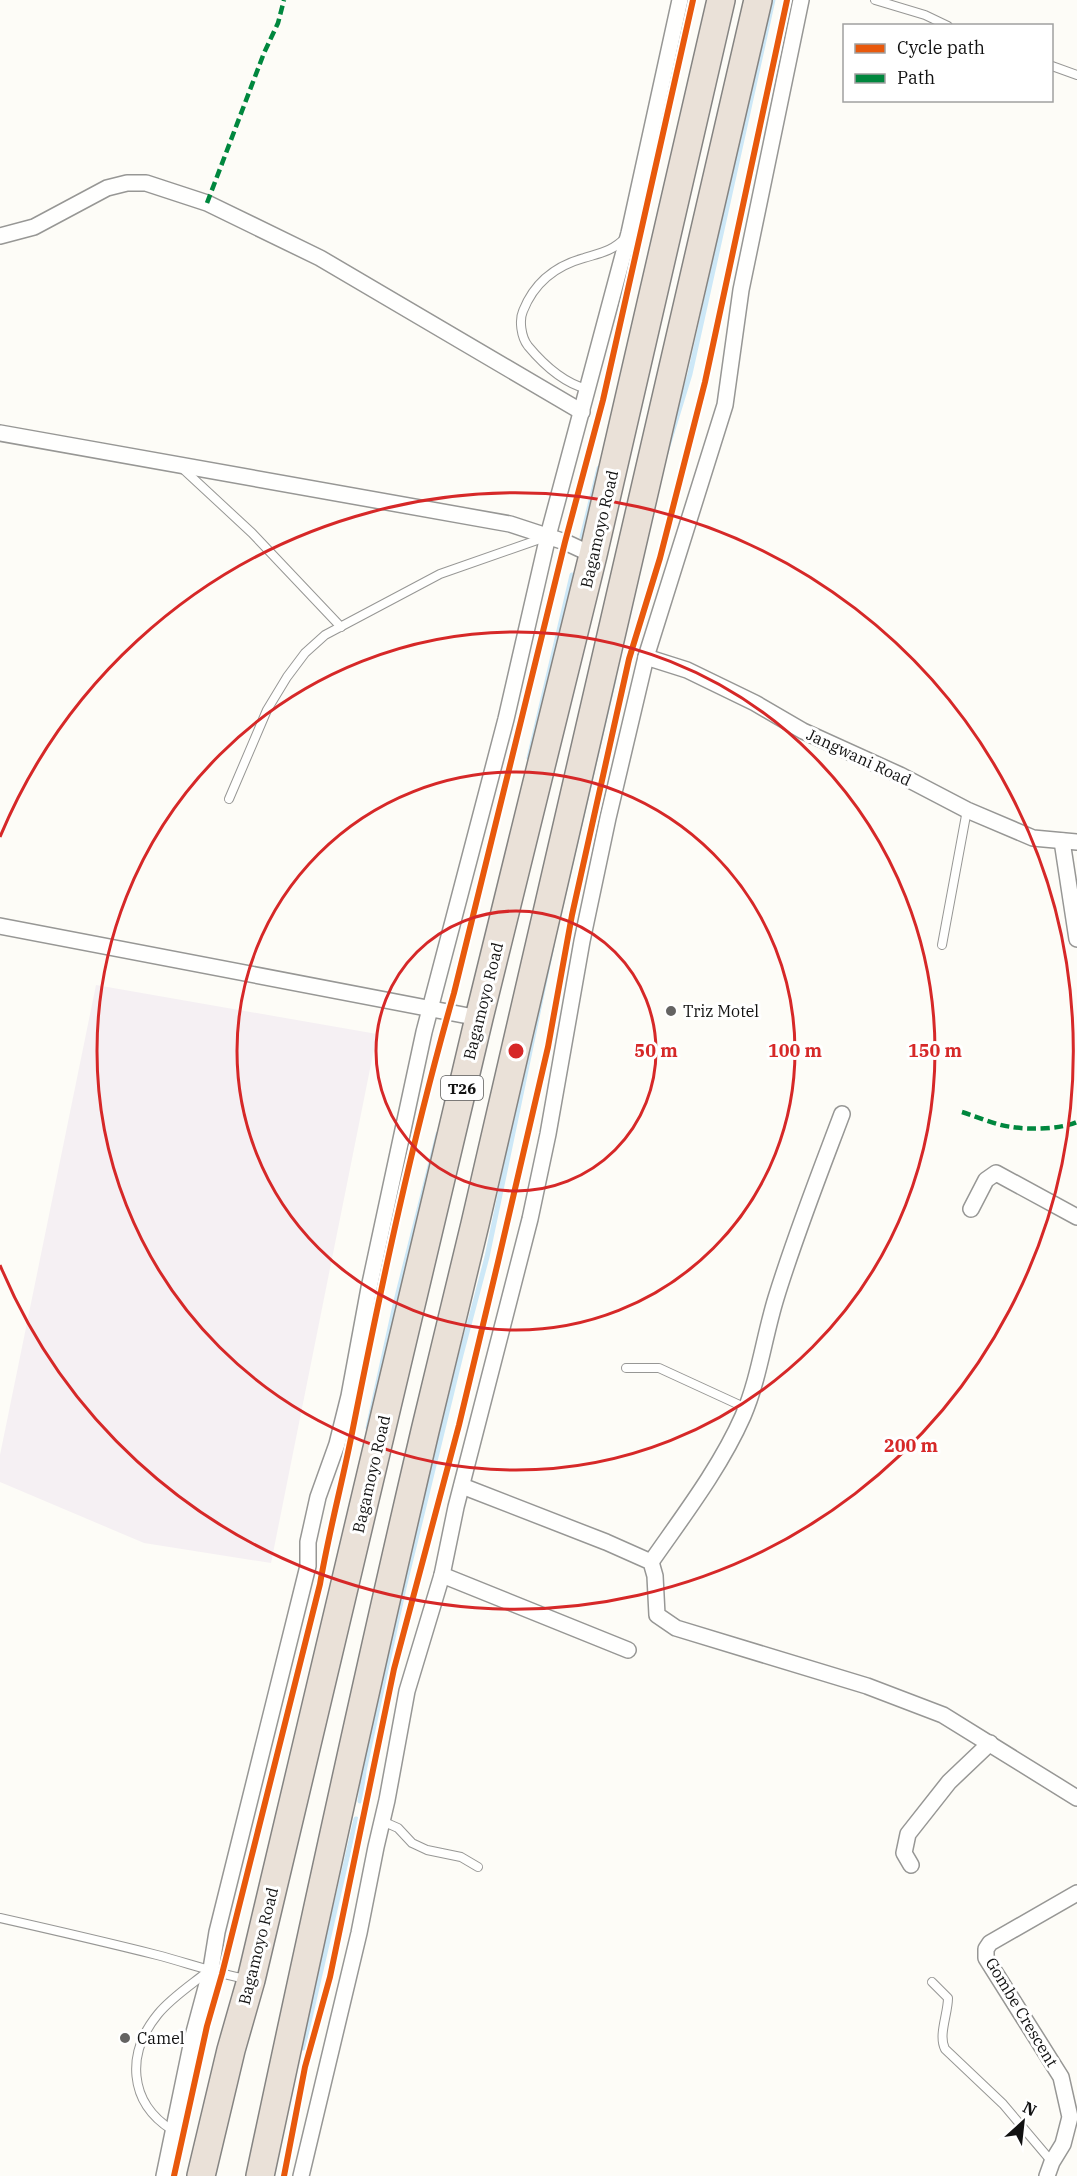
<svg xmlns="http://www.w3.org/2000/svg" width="1077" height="2176" font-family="'IBM Plex Serif',serif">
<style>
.industrial{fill:#f5f0f3}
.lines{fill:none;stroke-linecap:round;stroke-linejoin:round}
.stream{stroke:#cde8f7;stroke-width:5}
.lane-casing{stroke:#979795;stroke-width:10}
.street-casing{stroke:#979795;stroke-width:18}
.highway-casing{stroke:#858482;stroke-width:30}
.lane{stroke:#fffffe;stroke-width:8}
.street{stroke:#fffffe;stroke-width:15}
.highway{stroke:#eae1d8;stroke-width:27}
.quiet{stroke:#00873e;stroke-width:4.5;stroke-dasharray:9 4.5;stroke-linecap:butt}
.cycleway-casing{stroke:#fff;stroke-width:10}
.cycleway{stroke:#e8590c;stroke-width:6}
.ring{fill:none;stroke:#d62828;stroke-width:3}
.poi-dot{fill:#646362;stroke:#fff;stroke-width:2}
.labels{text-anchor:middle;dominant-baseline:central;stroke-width:6;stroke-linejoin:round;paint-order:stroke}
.shield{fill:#fff;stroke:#585858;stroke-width:1.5}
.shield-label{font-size:15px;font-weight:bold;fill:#111}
.street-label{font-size:16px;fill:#111;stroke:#fff}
.poi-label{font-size:16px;fill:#111;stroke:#fff;text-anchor:start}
.centre{fill:#d62828;stroke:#fff;stroke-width:3}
.ring-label{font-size:18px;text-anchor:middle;font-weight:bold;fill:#d62828;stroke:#fff;stroke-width:6;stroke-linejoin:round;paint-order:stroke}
</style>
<rect width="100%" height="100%" fill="#fdfcf7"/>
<!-- industrial -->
<polygon class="industrial" points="96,985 377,1034 271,1563 144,1543 0,1482 0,1455"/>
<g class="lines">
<!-- stream -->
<g class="stream">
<polyline points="664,459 690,374 773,0"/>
<polyline points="582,537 599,468"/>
<polyline points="529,758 572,575"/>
<polyline points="557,923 614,679"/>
<polyline points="368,1428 395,1305 438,1134"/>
<polyline points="360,1801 364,1771 404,1588 461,1355 487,1257 552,946"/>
<polyline points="303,2048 356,1819"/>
</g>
<defs>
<g id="lane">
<polyline points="875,0 925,15 948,26"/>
<polyline points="1052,66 1077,75"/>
<path d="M587,389C564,383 543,364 528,346C521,337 519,320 523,311C534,283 555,266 584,258C600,253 613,251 625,238"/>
<polyline points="182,468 252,533 341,627"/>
<polyline points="229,799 267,710 287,677 305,653 325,635 440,574 543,538"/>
<polyline points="942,945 967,810"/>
<polyline points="626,1368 659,1368 746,1408"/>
<polyline points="382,1821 398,1828 412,1843 427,1850 461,1857 478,1867"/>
<path d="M0,1918C53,1930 105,1942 157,1955C187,1963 216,1973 246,1979"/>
<path d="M932,1982L948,1998C948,2014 938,2035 945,2049L1003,2104L1052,2162"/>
<path d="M172,2130C128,2102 126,2053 158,2014C171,1998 191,1985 207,1972"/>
</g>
<g id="street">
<polyline points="0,236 34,227 107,188 127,183 146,183 207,203 320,258 582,412"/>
<polyline points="0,433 510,524 565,542 593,555"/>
<polyline points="646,657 687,670 755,703 803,731 900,775 967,810 1033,838 1077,842"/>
<polyline points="1062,841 1077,939"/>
<polyline points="0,926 479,1018"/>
<polyline points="971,1209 986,1180 996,1173 1077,1217"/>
<polyline points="462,1486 606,1542 651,1562 655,1576 657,1615 676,1628 867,1686 943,1715 1077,1798"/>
<path d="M651,1562C683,1516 720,1468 743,1416C759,1379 764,1337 776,1298C795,1236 819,1175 842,1114"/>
<polyline points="442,1575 628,1650"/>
<polyline points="911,1865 904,1853 908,1834 949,1782 990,1743"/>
<polyline points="164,2176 193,2036 211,1969 217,1932 308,1566 308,1542 318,1497 337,1444 349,1396 369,1288 424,1032 506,719 548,536 629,233 680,0"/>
<polyline points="301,2176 359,1933 376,1847 387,1800 407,1691 442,1575 456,1507 530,1219 548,1134 582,941 608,818 646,657 725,405 741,290 801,0"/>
<polyline points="1047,2176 1052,2162 1063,2144 1070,2117 1061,2077 986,1958 986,1949 990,1943 1077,1893"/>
</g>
<g id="highway">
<polyline points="201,2176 231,2050 251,1980 479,1018 593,555 721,0"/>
<path d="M260,2176C313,1927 367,1679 425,1431C441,1362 459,1293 475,1224C567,816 662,408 758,0"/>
</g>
</defs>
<!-- lane casing -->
<use href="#lane" class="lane-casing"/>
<!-- street casing -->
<use href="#street" class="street-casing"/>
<!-- highway casing -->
<use href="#highway" class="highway-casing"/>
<!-- lane -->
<use href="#lane" class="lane"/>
<!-- street -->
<use href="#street" class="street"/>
<!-- highway -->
<use href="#highway" class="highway"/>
<!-- quiet -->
<g class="quiet">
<polyline points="207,203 264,53 278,23 284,0"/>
<path d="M962,1112C978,1117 995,1125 1012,1127C1029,1130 1062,1129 1077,1122"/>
</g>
<defs>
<g id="cycleway">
<path d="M174,2176L207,2026L222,1974L320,1584C329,1531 343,1480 353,1428C382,1282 413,1136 454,993L565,542L603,400L693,0"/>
<polyline points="284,2176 305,2067 330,1977 394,1669 459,1425 498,1262 548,1047 572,915 629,659 660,558 705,382 787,0"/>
</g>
</defs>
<!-- cycleway casing -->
<use href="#cycleway" class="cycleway-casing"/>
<!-- cycleway -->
<use href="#cycleway" class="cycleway"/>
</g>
<!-- distance rings -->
<g class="ring">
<circle cx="516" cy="1051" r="140"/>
<circle cx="516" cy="1051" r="279"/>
<circle cx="516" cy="1051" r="419"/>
<path d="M0 837A558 558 0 1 1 0 1265"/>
</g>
<!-- markers -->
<g class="poi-dot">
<circle cx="671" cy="1011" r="6"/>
<circle cx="125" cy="2038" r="6"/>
</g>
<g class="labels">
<!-- shield labels -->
<rect class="shield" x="441" y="1076" width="42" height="24" rx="4.5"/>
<g class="shield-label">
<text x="462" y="1088">T26</text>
</g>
<!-- street labels -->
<g class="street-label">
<text transform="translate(599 529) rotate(-77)">Bagamoyo Road</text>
<text transform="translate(859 757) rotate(25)">Jangwani Road</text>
<text transform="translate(483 1001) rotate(-76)">Bagamoyo Road</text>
<text transform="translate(371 1474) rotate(-77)">Bagamoyo Road</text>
<text transform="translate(258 1946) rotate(-76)">Bagamoyo Road</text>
<text transform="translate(1022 2012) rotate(59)">Gombe Crescent</text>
</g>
<!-- poi labels -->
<g class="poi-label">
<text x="683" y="1011">Triz Motel</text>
<text x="137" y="2038">Camel</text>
</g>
</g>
<circle cx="516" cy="1051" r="9" class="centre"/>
<g class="ring-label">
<text x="656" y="1057">50 m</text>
<text x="795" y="1057">100 m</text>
<text x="935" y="1057">150 m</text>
<text x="911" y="1452">200 m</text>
</g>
<!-- legend -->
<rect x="843" y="24" width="210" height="78" fill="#ffffff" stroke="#a0a0a0" stroke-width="1.5"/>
<rect x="855" y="44" width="30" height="9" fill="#e8590c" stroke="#a0a0a0" stroke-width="1.5"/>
<text x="897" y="54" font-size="18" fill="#111111">Cycle path</text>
<rect x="855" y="74" width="30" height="9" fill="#00873e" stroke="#a0a0a0" stroke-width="1.5"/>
<text x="897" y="84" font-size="18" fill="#111111">Path</text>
<!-- north arrow -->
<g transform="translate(1023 2122) rotate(27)" stroke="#ffffff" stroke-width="4.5" paint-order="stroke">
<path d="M0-4.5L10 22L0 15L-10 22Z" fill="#111111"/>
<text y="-9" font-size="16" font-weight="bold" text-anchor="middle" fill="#111111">N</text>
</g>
</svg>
